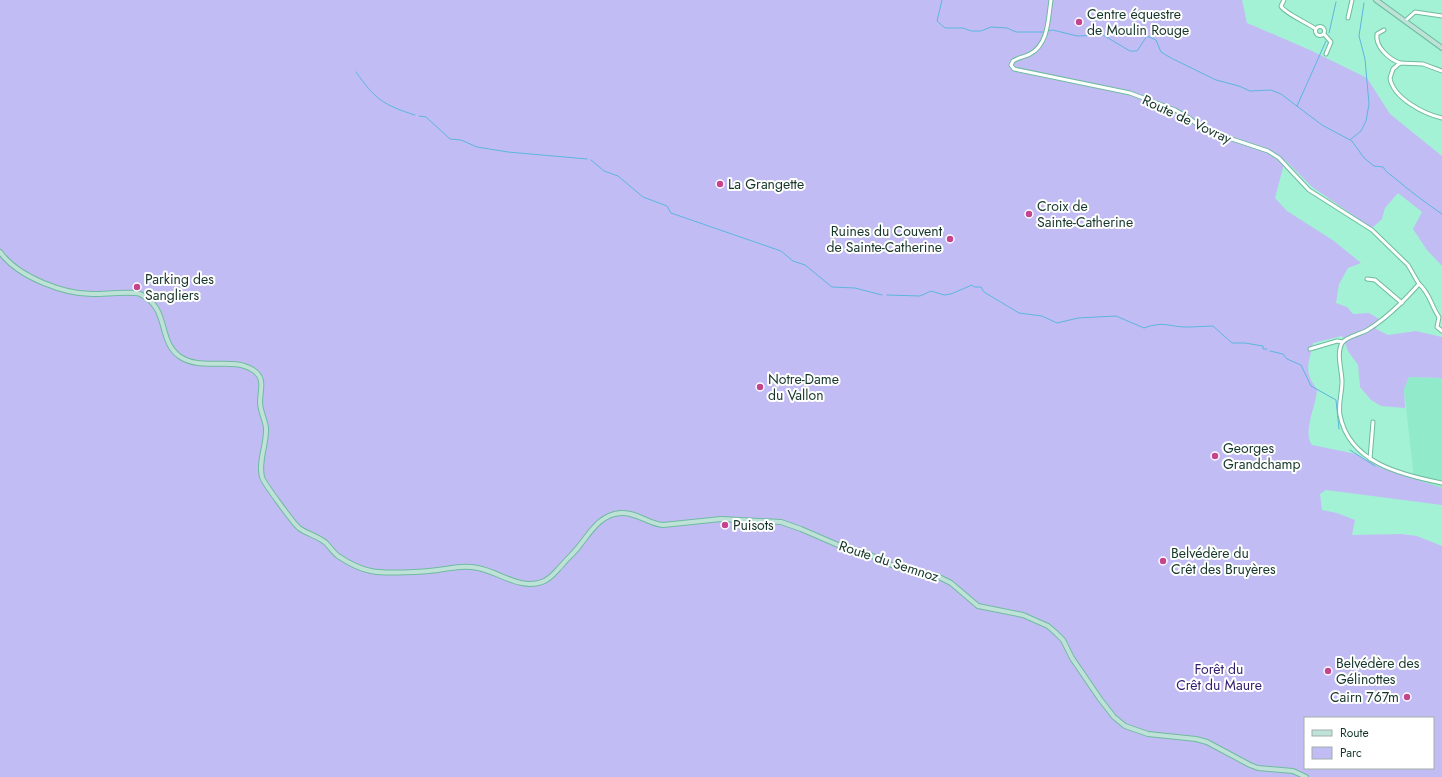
<svg xmlns="http://www.w3.org/2000/svg" width="1442" height="777" font-family="Jost,sans-serif">
<style>
.built{fill:#91eac9}
.green{fill:#c2bcf5;fill-rule:evenodd}
.lines{fill:none;stroke-linecap:round;stroke-linejoin:round}
.stream{stroke:#5cb6dd;stroke-width:1}
.street-casing{stroke:#6ebb9f;stroke-width:5}
.secondary-casing{stroke:#6ebb9f;stroke-width:6}
.street{stroke:#fff;stroke-width:3}
.secondary{stroke:#bfe2d8;stroke-width:4}
.poi-dot{fill:#c5448e;stroke:#fff;stroke-width:1.5}
.labels{text-anchor:middle;dominant-baseline:central;stroke-width:4;stroke-linejoin:round;paint-order:stroke}
.poi-label{font-size:14px;fill:#14352a;stroke:#fff;text-anchor:start}
.street-label{font-size:14px;fill:#14352a;stroke:#fff}
.park-label{font-size:14px;fill:#321c6e;stroke:#fff}
</style>
<rect width="100%" height="100%" fill="#a4f2d5"/>
<!-- built -->
<polygon class="built" points="1409,377 1442,378 1442,488 1414,479 1404,389"/>
<!-- green -->
<path class="green" d="M0,0H1242L1247,23L1310,50L1367,78L1390,114L1442,156V266L1427,250L1413,229L1422,212L1398,193L1385,208L1382,219L1372,228L1312,187L1285,160L1275,198L1287,211L1334,241L1361,263L1348,268L1339,284L1336,303L1347,307L1353,314L1369,313L1379,319L1376,329L1388,335L1416,331L1442,337V378L1409,377L1404,389L1405,408L1381,406L1371,400L1360,387L1358,365L1348,351L1342,336L1313,343C1309,364 1303,371 1317,389C1317,404 1302,432 1312,445L1356,454L1381,468L1442,488V505L1326,490L1320,494L1322,510L1337,513L1355,520L1352,535L1402,534L1417,536L1442,546V777H0ZM1305,718H1433V768H1305Z"/>
<g class="lines">
<!-- stream -->
<g class="stream">
<polyline points="942,0 937,21 945,28 963,28 971,31 981,31 991,27 1007,28 1016,32 1044,32"/>
<path d="M1047,31L1053,30L1077,36L1103,35L1130,51H1137L1147,36L1156,40L1161,52L1171,58L1216,80L1239,86L1250,91L1271,90L1281,94L1322,125L1352,141L1364,158L1374,166L1383,167C1386,173 1392,175 1397,180C1411,192 1426,203 1442,214"/>
<polyline points="1329,33 1336,2"/>
<path d="M356,72C375,99 383,105 415,115"/>
<polyline points="1297,106 1326,41"/>
<polyline points="419,116 426,117 450,139 461,140 477,147 508,152 587,159"/>
<polyline points="1351,139 1361,131 1366,121 1369,104 1365,59 1359,36 1364,3"/>
<polyline points="591,160 604,171 618,176 643,197 667,206 671,213 781,251 793,261 805,265 832,287 855,288 882,295"/>
<path d="M887,295L920,296L931,291L944,295L951,294L972,285L974,287H981L984,292L1019,313L1042,316L1057,323L1078,318L1116,316L1144,328C1165,320 1171,328 1190,327C1198,327 1205,326 1213,326L1232,343H1245L1263,346V349H1267"/>
<polyline points="1270,351 1283,354 1287,359 1301,365 1311,386 1336,400 1339,429"/>
<polyline points="1350,450 1375,466"/>
</g>
<defs>
<g id="street">
<path d="M1051,0C1048,18 1049,44 1030,54C1025,57 1019,57 1013,61L1011,65L1014,69L1130,93L1175,110L1189,118L1198,125L1223,136L1268,151L1279,158L1309,190L1372,230L1408,265L1419,284C1404,301 1388,317 1369,329C1362,334 1347,336 1342,343C1336,354 1342,370 1342,382C1342,393 1338,404 1340,415C1349,463 1402,475 1442,483"/>
<path d="M1284,0L1281,6C1283,12 1309,24 1316,29"/>
<polyline points="1348,18 1352,0"/>
<polyline points="1405,21 1415,12 1442,16"/>
<circle cx="1320" cy="31" r="4.5"/>
<path d="M1384,30L1377,34C1375,47 1389,59 1400,63"/>
<polyline points="1324,34 1331,42 1326,54"/>
<path d="M1442,71L1423,64L1400,63L1393,69L1390,78C1393,98 1424,114 1442,118"/>
<polyline points="1367,279 1375,280 1402,303"/>
<path d="M1419,284C1430,293 1431,306 1439,317L1437,327L1442,331"/>
<polyline points="1310,349 1337,341 1343,342"/>
<polyline points="1370,459 1373,422"/>
</g>
<g id="secondary">
<polyline points="1376,0 1442,48"/>
<path d="M0,252C18,277 65,295 95,294C105,294 132,291 140,294C170,308 157,339 179,356C201,372 232,356 253,370C266,378 260,390 260,402C260,411 265,419 266,428C267,444 258,461 262,477C263,482 294,524 299,528C307,534 318,536 326,543C330,547 333,552 338,556C347,562 360,569 371,571C384,574 424,572 438,570C451,568 464,565 478,568C499,572 520,590 542,582C551,579 556,571 562,565C568,558 575,552 580,545C591,531 601,514 621,513C637,512 648,524 663,525L721,519L781,522L801,529L838,545L866,553L896,567L937,576L951,583L978,606L1023,615L1048,626L1056,633L1063,640L1072,658L1100,699L1114,717L1125,726L1148,734L1196,739L1207,742L1250,765L1258,768L1293,771L1306,777"/>
</g>
</defs>
<!-- street casing -->
<use href="#street" class="street-casing"/>
<!-- secondary casing -->
<use href="#secondary" class="secondary-casing"/>
<!-- street -->
<use href="#street" class="street"/>
<!-- secondary -->
<use href="#secondary" class="secondary"/>
</g>
<!-- markers -->
<g class="poi-dot">
<circle cx="1079" cy="22" r="4"/>
<circle cx="720" cy="184" r="4"/>
<circle cx="1029" cy="214" r="4"/>
<circle cx="950" cy="239" r="4"/>
<circle cx="137" cy="287" r="4"/>
<circle cx="760" cy="387" r="4"/>
<circle cx="1215" cy="456" r="4"/>
<circle cx="725" cy="525" r="4"/>
<circle cx="1163" cy="561" r="4"/>
<circle cx="1328" cy="671" r="4"/>
<circle cx="1407" cy="697" r="4"/>
</g>
<g class="labels">
<!-- poi labels -->
<g class="poi-label">
<text x="1087" y="14">Centre équestre<tspan x="1087" dy="16">de Moulin Rouge</tspan></text>
<text x="728" y="184">La Grangette</text>
<text x="1037" y="206">Croix de<tspan x="1037" dy="16">Sainte-Catherine</tspan></text>
<text x="942" y="231" text-anchor="end">Ruines du Couvent<tspan x="942" dy="16">de Sainte-Catherine</tspan></text>
<text x="145" y="279">Parking des<tspan x="145" dy="16">Sangliers</tspan></text>
<text x="768" y="379">Notre-Dame<tspan x="768" dy="16">du Vallon</tspan></text>
<text x="1223" y="448">Georges<tspan x="1223" dy="16">Grandchamp</tspan></text>
<text x="733" y="525">Puisots</text>
<text x="1171" y="553">Belvédère du<tspan x="1171" dy="16">Crêt des Bruyères</tspan></text>
<text x="1336" y="663">Belvédère des<tspan x="1336" dy="16">Gélinottes</tspan></text>
<text x="1399" y="697" text-anchor="end">Cairn 767m</text>
</g>
<!-- street labels -->
<g class="street-label">
<text transform="translate(1187 119) rotate(25)">Route de Vovray</text>
<text transform="translate(889 561) rotate(18)">Route du Semnoz</text>
</g>
<!-- park labels -->
<g class="park-label">
<text x="1219" y="669">Forêt du<tspan x="1219" dy="16">Crêt du Maure</tspan></text>
</g>
</g>
<!-- legend -->
<rect x="1304" y="717" width="130" height="52" fill="#ffffff" stroke="#a1aeaa"/>
<rect x="1312" y="730" width="20" height="6" fill="#bfe2d8" stroke="#a1aeaa"/>
<text x="1340" y="737" font-size="12" fill="#14352a">Route</text>
<rect x="1312" y="747" width="20" height="12" fill="#c2bcf5" stroke="#a1aeaa"/>
<text x="1340" y="757" font-size="12" fill="#14352a">Parc</text>
</svg>
